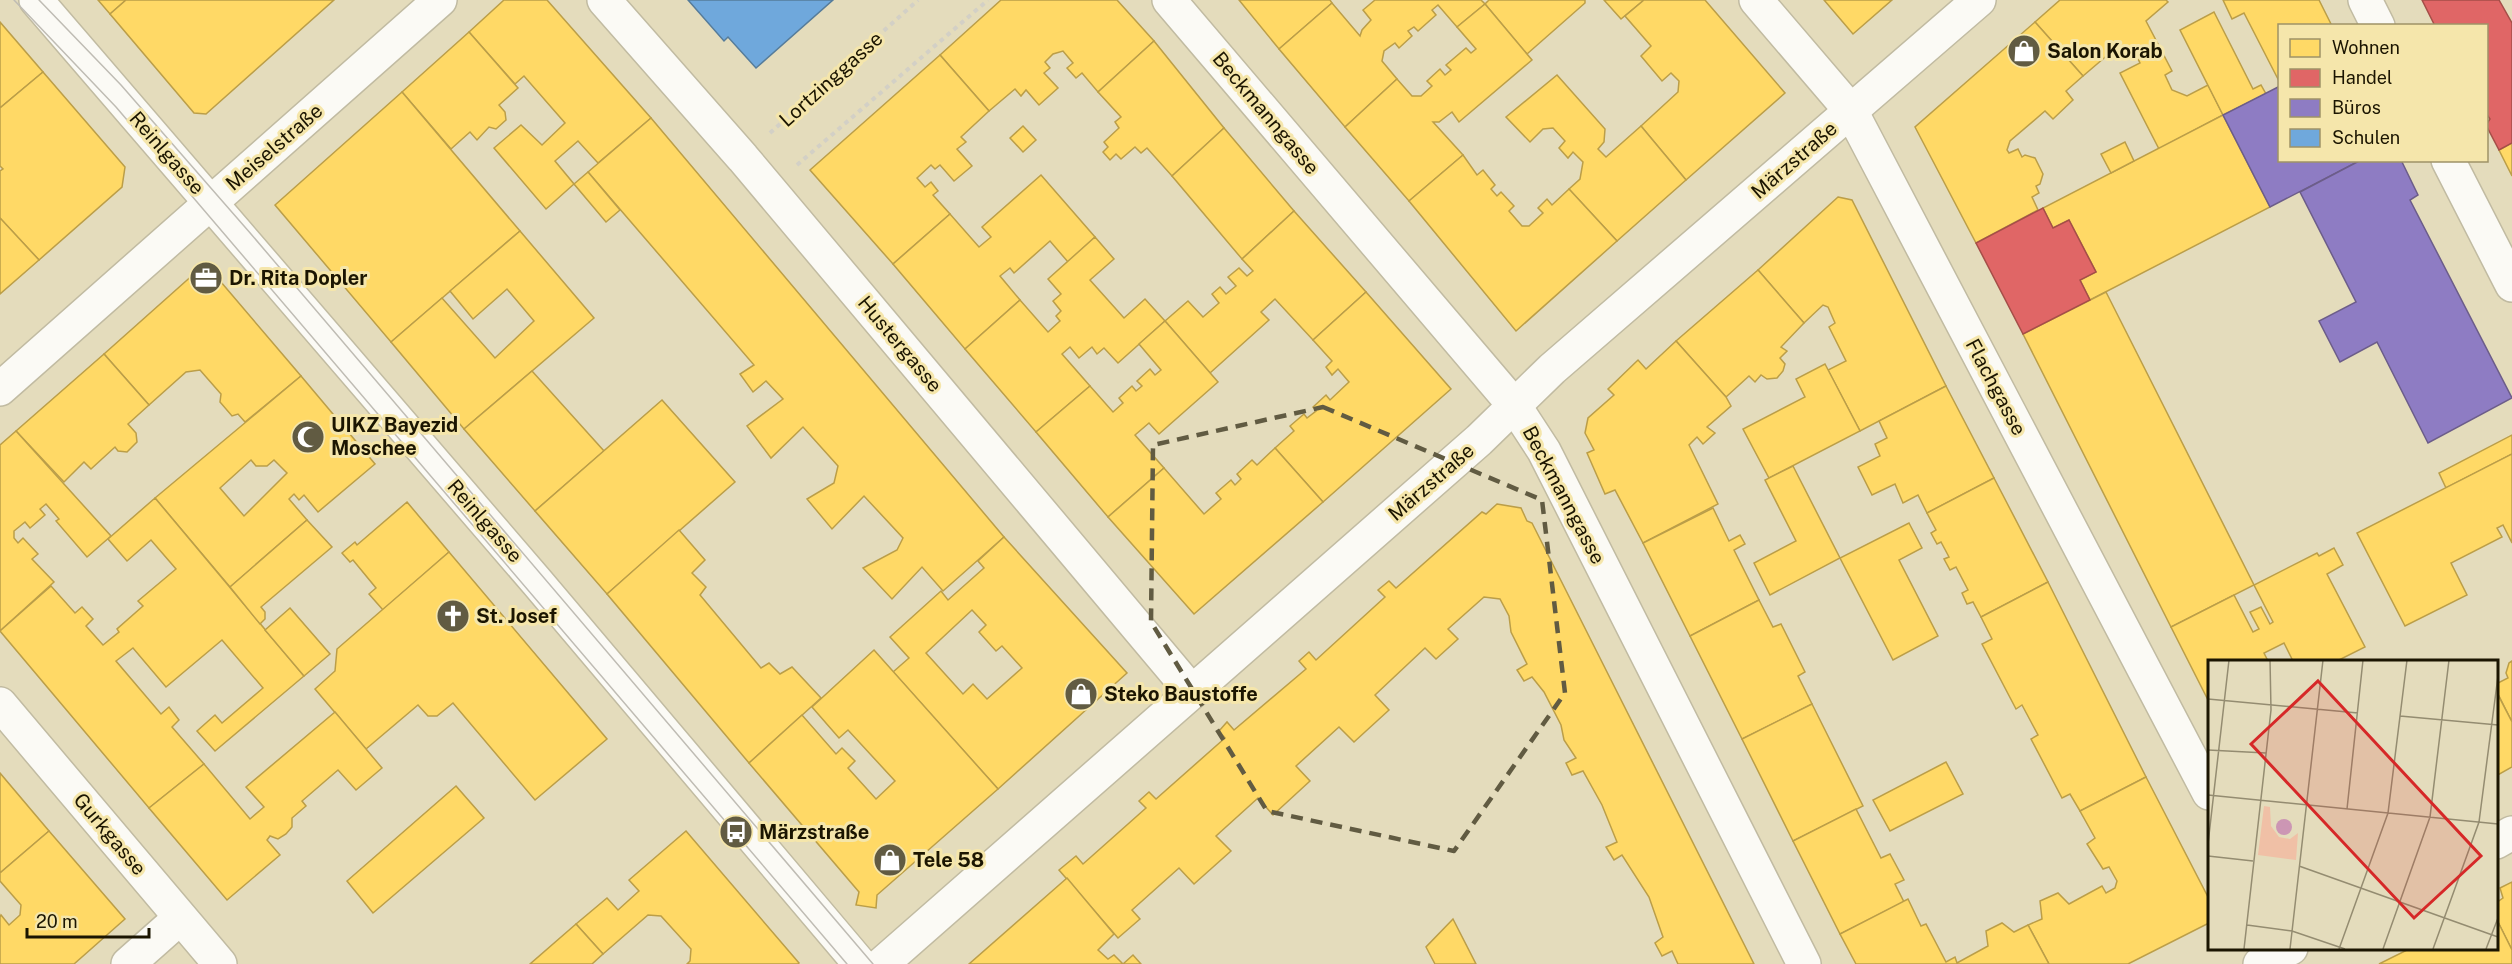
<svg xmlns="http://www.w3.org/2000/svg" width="2512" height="964" font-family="'Public Sans',sans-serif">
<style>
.homes{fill:#ffd966;stroke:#bb9e48;stroke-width:1.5;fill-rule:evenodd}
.shops{fill:#e06666;stroke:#a54e48;stroke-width:1.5}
.offices{fill:#8e7cc3;stroke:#6c5d89;stroke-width:1.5}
.schools{fill:#6fa8dc;stroke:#567c9a;stroke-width:1.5}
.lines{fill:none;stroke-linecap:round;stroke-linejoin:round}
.street-casing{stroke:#c1bba2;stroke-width:36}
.secondary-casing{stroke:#c1bba2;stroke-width:36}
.path{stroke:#d3d0c6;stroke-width:4;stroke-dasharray:4.5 4.5;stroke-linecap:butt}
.street{stroke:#fbfaf5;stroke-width:33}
.secondary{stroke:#fbfaf5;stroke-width:33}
.tram{stroke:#bfbcb4;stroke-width:1.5}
.marked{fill:none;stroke:#615b42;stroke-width:4.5;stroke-dasharray:12 8;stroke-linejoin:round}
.labels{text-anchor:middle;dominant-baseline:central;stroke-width:6;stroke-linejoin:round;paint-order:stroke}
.poi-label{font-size:20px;font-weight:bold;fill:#1b1501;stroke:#f5e6ab;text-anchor:start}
.street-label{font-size:20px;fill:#1b1501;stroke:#f5e6ab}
.inset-road{fill:none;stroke:#948c71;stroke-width:1.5}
.view{fill:#d62828;fill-opacity:0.15;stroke:#d62828;stroke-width:3}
.inset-edge{fill:none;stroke:#1b1501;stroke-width:3}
</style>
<rect width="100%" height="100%" fill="#e4dcbc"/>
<!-- homes -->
<g class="homes">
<polygon points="98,0 126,0 110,14"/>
<polygon points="126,0 334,0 206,114 194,113 110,14"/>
<polygon points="504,0 547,0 651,118 598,163 578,141 555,161 574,184 546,209 494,148 521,125 542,145 565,123 524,76 515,84 469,32"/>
<polygon points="1001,0 1117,0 1154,41 1098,92 1082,73 1076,78 1067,68 1073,63 1063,51 1053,54 1045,62 1050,68 1044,73 1058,88 1039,105 1026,90 1021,96 1015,89 989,111 940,55"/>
<polygon points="1239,0 1330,0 1332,3 1279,49"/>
<polygon points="1375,0 1481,0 1485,4 1457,27 1438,5 1432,10 1436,15 1418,31 1414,27 1408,31 1412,36 1399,48 1395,43 1384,51 1382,61 1397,79 1345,127 1279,49 1332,3 1360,36 1362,30 1371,20 1363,10"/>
<polygon points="1489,0 1585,0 1585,3 1527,54 1485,4"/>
<polygon points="1604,0 1644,0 1621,19"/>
<polygon points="1644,0 1705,0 1785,93 1686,180 1641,126 1678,92 1679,81 1671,73 1662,81 1641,56 1651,46 1625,16"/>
<polygon points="1824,0 1892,0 1853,34"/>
<polygon points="2060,0 2166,0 2168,2 2146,21 2172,71 2165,75 2172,90 2187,96 2208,85 2223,115 2159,149 2120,73 2140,63 2133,49 2125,56 2117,47 2083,76 2035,22"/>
<polygon points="2223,0 2319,0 2332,26 2280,26 2280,83 2244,13 2232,19"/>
<polygon points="1485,4 1532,60 1459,122 1452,112 1439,122 1433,122 1463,155 1409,201 1345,127 1397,79 1412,96 1421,96 1432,86 1427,81 1440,69 1445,75 1451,70 1446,65 1466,48 1471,53 1476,49 1457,27"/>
<polygon points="2214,12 2253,89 2261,85 2266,94 2223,115 2180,30"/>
<polygon points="0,22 43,72 0,108"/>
<polygon points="2035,22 2083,76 2066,91 2073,100 2053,119 2045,111 2010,141 2007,150 2009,153 2018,149 2022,157 2025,155 2035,158 2043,174 2040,184 2036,186 2039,193 2032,197 2038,210 1976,243 1915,127"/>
<polygon points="469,32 518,88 499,105 505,112 506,120 496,129 489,127 477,140 470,132 451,149 402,92"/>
<polygon points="1154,41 1224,128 1172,176 1147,148 1141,153 1135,147 1121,159 1116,154 1110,160 1103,152 1108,147 1104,142 1119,128 1115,122 1121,117 1098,92"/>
<polygon points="940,55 989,111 961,137 966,142 957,149 972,166 954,181 940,165 935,169 931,165 917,178 925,187 931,182 938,191 933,195 950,214 893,264 810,170"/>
<polygon points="43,72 125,167 122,187 39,260 0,218 0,171 3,169 0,166 0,108"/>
<polygon points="1557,75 1605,129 1604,142 1598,149 1606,157 1641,126 1686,180 1617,241 1569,189 1580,179 1583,162 1573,152 1568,158 1559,148 1565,141 1553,128 1543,129 1530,142 1506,117"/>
<polygon points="402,92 520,231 391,342 275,205"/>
<polygon points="2223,115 2270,207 2090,300 2080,280 2096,272 2069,220 2053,228 2043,208"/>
<polygon points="651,118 1004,537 943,591 922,567 892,599 863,568 897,550 903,538 864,496 832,529 807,499 834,483 838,466 803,427 771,458 747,426 783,399 766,381 753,392 740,374 754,365 588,172"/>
<polygon points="1023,126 1036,140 1023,152 1010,138"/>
<polygon points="1224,128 1294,211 1242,259 1172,176"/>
<polygon points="2125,142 2134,161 2111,173 2101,154"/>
<polygon points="2512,143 2512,176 2499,150"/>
<polygon points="1463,155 1477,175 1483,170 1495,185 1491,189 1497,196 1501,192 1514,206 1509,211 1522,226 1529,226 1543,213 1538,208 1547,199 1552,205 1569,189 1617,241 1516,331 1409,201"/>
<polygon points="588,172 620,210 606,222 574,184"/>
<polygon points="1041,175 1095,237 1068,262 1050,241 1014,273 1010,268 1000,276 1020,300 965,349 893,264 950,214 979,247 991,237 982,227"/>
<polygon points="1838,197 1852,200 1946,386 1860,431 1828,370 1846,361 1829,327 1835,323 1828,307 1823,305 1804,323 1758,270"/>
<polygon points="1294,211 1366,292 1313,340 1275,299 1261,312 1269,320 1210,373 1165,321 1188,301 1203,317 1219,303 1212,294 1220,287 1226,294 1236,286 1228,277 1239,268 1247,276 1253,271 1242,259"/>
<polygon points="0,218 39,260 0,294"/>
<polygon points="520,231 594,318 464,429 391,342 442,298 495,358 534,321 507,289 473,319 450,291"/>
<polygon points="1095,237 1114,259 1090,280 1124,318 1145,299 1165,321 1118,363 1104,348 1097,354 1092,347 1079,358 1070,347 1062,354 1090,386 1036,432 965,349 1020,300 1048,332 1060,321 1056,316 1061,311 1053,301 1061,294 1048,279"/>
<polygon points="1758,270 1804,323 1781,347 1787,351 1780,358 1785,364 1783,371 1777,378 1767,379 1761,375 1755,382 1749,376 1726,397 1676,341"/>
<polygon points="195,273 215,275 301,376 245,422 238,414 232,416 220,402 221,394 200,370 186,372 149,405 104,354"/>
<polygon points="1366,292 1451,389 1323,502 1275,448 1294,431 1290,426 1304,414 1307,418 1316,411 1313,407 1326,395 1330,400 1349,382 1338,369 1332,375 1326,367 1332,361 1313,340"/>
<polygon points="2106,292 2254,585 2171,627 2023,334"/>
<polygon points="1165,321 1218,382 1159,434 1149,423 1135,435 1164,468 1108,517 1036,432 1090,386 1113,412 1123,403 1119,398 1132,386 1136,391 1142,386 1137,381 1150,369 1155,375 1161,370 1139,344"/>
<polygon points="1676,341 1726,397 1731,406 1707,427 1715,433 1703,444 1697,437 1689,445 1718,504 1643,543 1615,490 1605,494 1587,453 1594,450 1585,433 1588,418 1614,395 1608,389 1638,360 1646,369"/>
<polygon points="104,354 149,405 128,424 136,433 137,442 127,452 118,451 115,447 91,469 84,462 64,482 16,431"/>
<polygon points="1825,364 1860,431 1769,478 1743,429 1805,397 1796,379"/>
<polygon points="532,371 604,451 535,511 464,429"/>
<path d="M301,376L375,464L318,512L304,495L299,500L294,494L289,499L307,520L230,587L155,498ZM251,460L256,466H267L274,460L287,473L244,516L220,488Z"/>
<polygon points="1946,386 1994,478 1927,513 1918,495 1903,503 1895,484 1872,495 1858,467 1880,456 1875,444 1887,438 1879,421"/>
<polygon points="662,400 735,482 607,594 535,511"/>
<polygon points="16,431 111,536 87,557 56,521 59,519 46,504 40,509 45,515 30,528 25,522 14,531 14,538 18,543 23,538 38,554 32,559 54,582 0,631 0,445"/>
<polygon points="2512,435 2512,454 2446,488 2439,473"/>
<polygon points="1275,448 1323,502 1194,614 1108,517 1164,468 1204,514 1221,499 1216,493 1231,480 1235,485 1241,479 1237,474 1252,460 1257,465"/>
<polygon points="2512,454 2512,543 2503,525 2497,528 2502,537 2451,563 2467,595 2405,626 2357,533"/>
<polygon points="1793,466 1840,558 1770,595 1754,563 1796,541 1765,480"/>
<polygon points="1994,478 2048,582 1981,617 1973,602 1967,604 1962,593 1968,590 1956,567 1950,570 1944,559 1949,557 1941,542 1937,544 1931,533 1936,530 1927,513"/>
<polygon points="155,498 304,676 215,751 197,731 215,715 222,723 263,688 222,640 166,687 133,648 116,661 161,714 169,707 179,720 172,727 204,764 149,808 0,631 51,586 75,613 82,607 93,619 86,626 103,645 119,632 117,629 143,606 138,601 176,569 151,540 127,561 108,539"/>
<polygon points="407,502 449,552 383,610 369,594 376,588 353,560 350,562 342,553 355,542 357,545"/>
<polygon points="1497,504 1521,508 1527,521 1532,523 1754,964 1678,964 1672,951 1662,956 1655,943 1663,937 1649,897 1622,855 1614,860 1606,847 1617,842 1602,805 1583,771 1572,775 1566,763 1576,758 1564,740 1561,725 1544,692 1532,677 1524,681 1517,670 1527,664 1511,632 1509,616 1500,599 1484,597 1448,629 1458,639 1436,659 1425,648 1375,695 1389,710 1354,742 1339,727 1296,766 1310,781 1273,815 1258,798 1216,836 1231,851 1194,884 1179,868 1132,910 1140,919 1118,938 1059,870 1076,856 1083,864 1146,808 1139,801 1149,792 1156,799 1225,738 1219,731 1227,722 1234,730 1306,669 1299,661 1309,652 1316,660 1385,597 1378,590 1389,581 1396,588 1482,512 1486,514"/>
<polygon points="1713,508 1729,541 1740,535 1745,544 1734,550 1759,600 1690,636 1643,543"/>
<polygon points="307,520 332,547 261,607 265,612 265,619 260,624 230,587"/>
<polygon points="1909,523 1922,548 1899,560 1938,636 1893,660 1840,558"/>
<polygon points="679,530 705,560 692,573 706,587 700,595 761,668 769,663 780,674 792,667 821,698 749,763 607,594"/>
<path d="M1004,537L1127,673L998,789L893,672L909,658L890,637L941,591L948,600L984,568L978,561ZM972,610L986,625L979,632L996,651L1002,646L1022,668L987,699L973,684L963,694L926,653Z"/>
<polygon points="2334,548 2343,565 2327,574 2365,647 2337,661 2293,661 2284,643 2264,653 2268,661 2209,661 2209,702 2171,627 2234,595 2253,632 2259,629 2250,612 2261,607 2270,624 2273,622 2254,585 2317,553 2319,556"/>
<polygon points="449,552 607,739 535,800 453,703 437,716 428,716 418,705 366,749 315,689 335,671 337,649"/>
<polygon points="2048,582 2146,777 2080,811 2070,794 2062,798 2031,739 2038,735 2022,705 2016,709 1982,644 1992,639 1981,617"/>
<polygon points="1759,600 1773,627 1781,624 1805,672 1798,676 1812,704 1742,739 1690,636"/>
<polygon points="290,608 330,654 304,676 265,630"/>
<polygon points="874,650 998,789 877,895 876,908 856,905 859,892 749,763 802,715 836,754 842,748 855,761 848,768 876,799 895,781 848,730 839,738 812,707"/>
<polygon points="2512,661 2512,722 2496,690 2496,684 2508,678 2506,673 2509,663"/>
<polygon points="2498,695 2512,722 2512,767 2496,776 2496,696"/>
<polygon points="1812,704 1863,806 1793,841 1742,739"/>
<polygon points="335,712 382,768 356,790 338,770 302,801 306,806 292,818 292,827 286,834 278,839 270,836 267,840 280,855 227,900 149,808 204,764 250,819 264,807 246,787"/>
<polygon points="1946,762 1963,794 1890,831 1873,800"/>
<polygon points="0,773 49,831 0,873"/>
<polygon points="2146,777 2209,899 2209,923 2128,964 2049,964 2028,925 2042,919 2040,901 2058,893 2069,904 2102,886 2106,893 2115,888 2117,881 2109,867 2103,869 2087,844 2095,838 2080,811"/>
<polygon points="456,786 484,818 373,913 347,881"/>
<polygon points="1856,809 1881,858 1890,854 1904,880 1895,884 1904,902 1840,934 1793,841"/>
<polygon points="49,831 125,919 74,964 0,964 0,917 1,915 9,925 20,915 21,905 0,881 0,873"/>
<polygon points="686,831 799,963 798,964 687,964 690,961 691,949 661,916 648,915 603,954 576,924 607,898 618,910 639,891 629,880"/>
<polygon points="1067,878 1114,934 1098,950 1108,959 1114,955 1123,964 1133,955 1141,964 969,964"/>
<polygon points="2512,882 2512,950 2496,918 2496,903 2503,898 2500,888"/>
<polygon points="1908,899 1921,926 1926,924 1946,962 1955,957 1957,963 1988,946 1986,931 2002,923 2014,932 2028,925 2049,964 1856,964 1840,934"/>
<polygon points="2496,918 2512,950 2512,964 2379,964 2411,948 2496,948"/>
<polygon points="1453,919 1476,964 1435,964 1426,947"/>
<polygon points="576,924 603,954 592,964 530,964"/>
</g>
<!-- shops -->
<g class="shops">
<polygon points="2422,0 2499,0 2512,23 2512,143 2499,150 2486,125 2490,119 2486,113 2486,26 2435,26"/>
<polygon points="2043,208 2053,228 2069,220 2096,272 2080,280 2090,300 2023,334 1976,243"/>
</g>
<!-- offices -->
<g class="offices">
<polygon points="2280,86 2280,160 2361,160 2270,207 2223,115"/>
<polygon points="2361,160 2401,160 2418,195 2410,200 2512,398 2428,443 2377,342 2340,362 2319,321 2356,302 2300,192"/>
</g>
<!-- schools -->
<polygon class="schools" points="688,0 833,0 756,68 728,37 724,41"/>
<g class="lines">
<defs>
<g id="street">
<polyline points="604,0 743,158 1192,692"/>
<polyline points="1169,0 1514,405 1544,451 1804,964"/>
<polyline points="1756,0 1851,111 2209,793"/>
<polyline points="2365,0 2378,26"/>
<polyline points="2448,160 2512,285"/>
<polyline points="0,389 440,0"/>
<polyline points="0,704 220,964"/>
<polyline points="2496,842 2512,833"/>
<polyline points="128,964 180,918"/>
<polyline points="882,964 1479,440 1552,369 1979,0"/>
<polyline points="2260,964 2291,948"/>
</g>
<polyline id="secondary" points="36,0 537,582 860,964"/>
</defs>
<!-- street casing -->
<use href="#street" class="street-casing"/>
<!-- secondary casing -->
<use href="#secondary" class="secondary-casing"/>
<!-- path -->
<g class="path">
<polyline points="770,133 918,0"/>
<polyline points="797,165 988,0"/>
</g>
<!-- street -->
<use href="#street" class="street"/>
<!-- secondary -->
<use href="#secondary" class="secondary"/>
<!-- tram -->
<g class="tram">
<polyline points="14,0 116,107 847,964"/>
<polyline points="39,0 121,85 251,234 873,964"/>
</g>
</g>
<!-- marked area -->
<path class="marked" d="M1323,407L1542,500L1565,693L1454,851L1267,811L1151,622L1153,445Z"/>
<!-- icons -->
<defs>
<symbol id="shop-disc" viewBox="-11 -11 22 22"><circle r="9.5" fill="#615b42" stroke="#f5e6ab"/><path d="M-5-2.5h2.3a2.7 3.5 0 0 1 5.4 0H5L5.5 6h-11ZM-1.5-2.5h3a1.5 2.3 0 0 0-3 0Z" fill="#fff"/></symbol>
<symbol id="office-disc" viewBox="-11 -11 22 22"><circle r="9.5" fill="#615b42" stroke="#f5e6ab"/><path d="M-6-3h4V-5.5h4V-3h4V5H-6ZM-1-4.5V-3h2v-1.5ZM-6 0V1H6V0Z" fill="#fff"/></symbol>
<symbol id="mosque-disc" viewBox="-11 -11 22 22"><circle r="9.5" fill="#615b42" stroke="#f5e6ab"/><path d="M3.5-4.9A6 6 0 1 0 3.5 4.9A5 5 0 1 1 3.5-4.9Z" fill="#fff"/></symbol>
<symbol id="church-disc" viewBox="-11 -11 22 22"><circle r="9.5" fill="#615b42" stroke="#f5e6ab"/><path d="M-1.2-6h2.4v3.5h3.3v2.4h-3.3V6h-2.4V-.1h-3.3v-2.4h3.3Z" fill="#fff"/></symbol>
<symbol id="bus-disc" viewBox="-11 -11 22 22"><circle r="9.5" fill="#615b42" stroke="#f5e6ab"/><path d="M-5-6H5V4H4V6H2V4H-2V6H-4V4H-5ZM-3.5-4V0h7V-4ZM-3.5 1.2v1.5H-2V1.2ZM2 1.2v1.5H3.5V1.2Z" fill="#fff"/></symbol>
</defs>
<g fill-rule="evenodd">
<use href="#shop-disc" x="2005" y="32" width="38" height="38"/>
<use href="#office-disc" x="187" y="259" width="38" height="38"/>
<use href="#mosque-disc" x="289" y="418" width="38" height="38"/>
<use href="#church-disc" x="434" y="597" width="38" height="38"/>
<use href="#shop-disc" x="1062" y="675" width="38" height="38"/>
<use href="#bus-disc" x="717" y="813" width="38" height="38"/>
<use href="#shop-disc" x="871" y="841" width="38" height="38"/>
</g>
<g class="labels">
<!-- poi labels -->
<g class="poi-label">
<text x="2047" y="51">Salon Korab</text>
<text x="229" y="278">Dr. Rita Dopler</text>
<text x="331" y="425">UIKZ Bayezid<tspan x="331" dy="23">Moschee</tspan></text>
<text x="476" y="616">St. Josef</text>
<text x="1104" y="694">Steko Baustoffe</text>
<text x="759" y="832">Märzstraße</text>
<text x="913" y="860">Tele 58</text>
</g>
<!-- street labels -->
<g class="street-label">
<text transform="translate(831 79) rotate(-42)">Lortzinggasse</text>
<text transform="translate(1266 113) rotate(50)">Beckmanngasse</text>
<text transform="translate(274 147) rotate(-41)">Meiselstraße</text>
<text transform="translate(167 153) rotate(49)">Reinlgasse</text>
<text transform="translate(1794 160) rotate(-41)">Märzstraße</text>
<text transform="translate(900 344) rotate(50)">Hustergasse</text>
<text transform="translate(1996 387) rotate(62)">Flachgasse</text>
<text transform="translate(1431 482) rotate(-41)">Märzstraße</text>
<text transform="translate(1564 495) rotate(62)">Beckmanngasse</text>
<text transform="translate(485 521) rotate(49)">Reinlgasse</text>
<text transform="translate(110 834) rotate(50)">Gurkgasse</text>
</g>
</g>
<!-- overview -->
<g transform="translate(2208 660)">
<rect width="290" height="290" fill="#e4dcbc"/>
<path d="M56,146L62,147L63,166L71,177L82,179L90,173L88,200L50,195Z" fill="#f0c0a6"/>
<path d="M68 167a8 8 0 1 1 16 0a8 8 0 1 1-16 0Z" fill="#cc96b4"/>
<path class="inset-road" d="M0,39L150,53M192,56L290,65M0,90L58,93M0,135L290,164M139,149L155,0M0,184L21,0M0,196L45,201M91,206L290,277M39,265L84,271L137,289M36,289L63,50L62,0M82,289L115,0M82,289L115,0M131,289L180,153L199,0M175,289L222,157L241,0M225,289L271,162L290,16M278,289L290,258"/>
<path class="view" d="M110,21L273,196L206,258L43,84Z"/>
<rect width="290" height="290" class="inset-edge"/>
</g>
<!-- legend -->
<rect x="2278" y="24" width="210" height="138" fill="#f5e6ab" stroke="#9e9267" stroke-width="1.5"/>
<rect x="2290" y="39" width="30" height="18" fill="#ffd966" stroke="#9e9267" stroke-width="1.5"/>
<text x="2332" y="54" font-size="18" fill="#1b1501">Wohnen</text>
<rect x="2290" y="69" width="30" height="18" fill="#e06666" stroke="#9e9267" stroke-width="1.5"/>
<text x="2332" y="84" font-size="18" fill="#1b1501">Handel</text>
<rect x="2290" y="99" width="30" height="18" fill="#8e7cc3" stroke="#9e9267" stroke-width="1.5"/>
<text x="2332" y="114" font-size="18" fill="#1b1501">Büros</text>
<rect x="2290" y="129" width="30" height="18" fill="#6fa8dc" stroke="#9e9267" stroke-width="1.5"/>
<text x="2332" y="144" font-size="18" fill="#1b1501">Schulen</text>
<!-- scale -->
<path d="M27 928v9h122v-9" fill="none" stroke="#1b1501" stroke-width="3"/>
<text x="36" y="928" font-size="18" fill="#1b1501" stroke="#f5e6ab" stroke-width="4.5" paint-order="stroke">20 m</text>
</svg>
